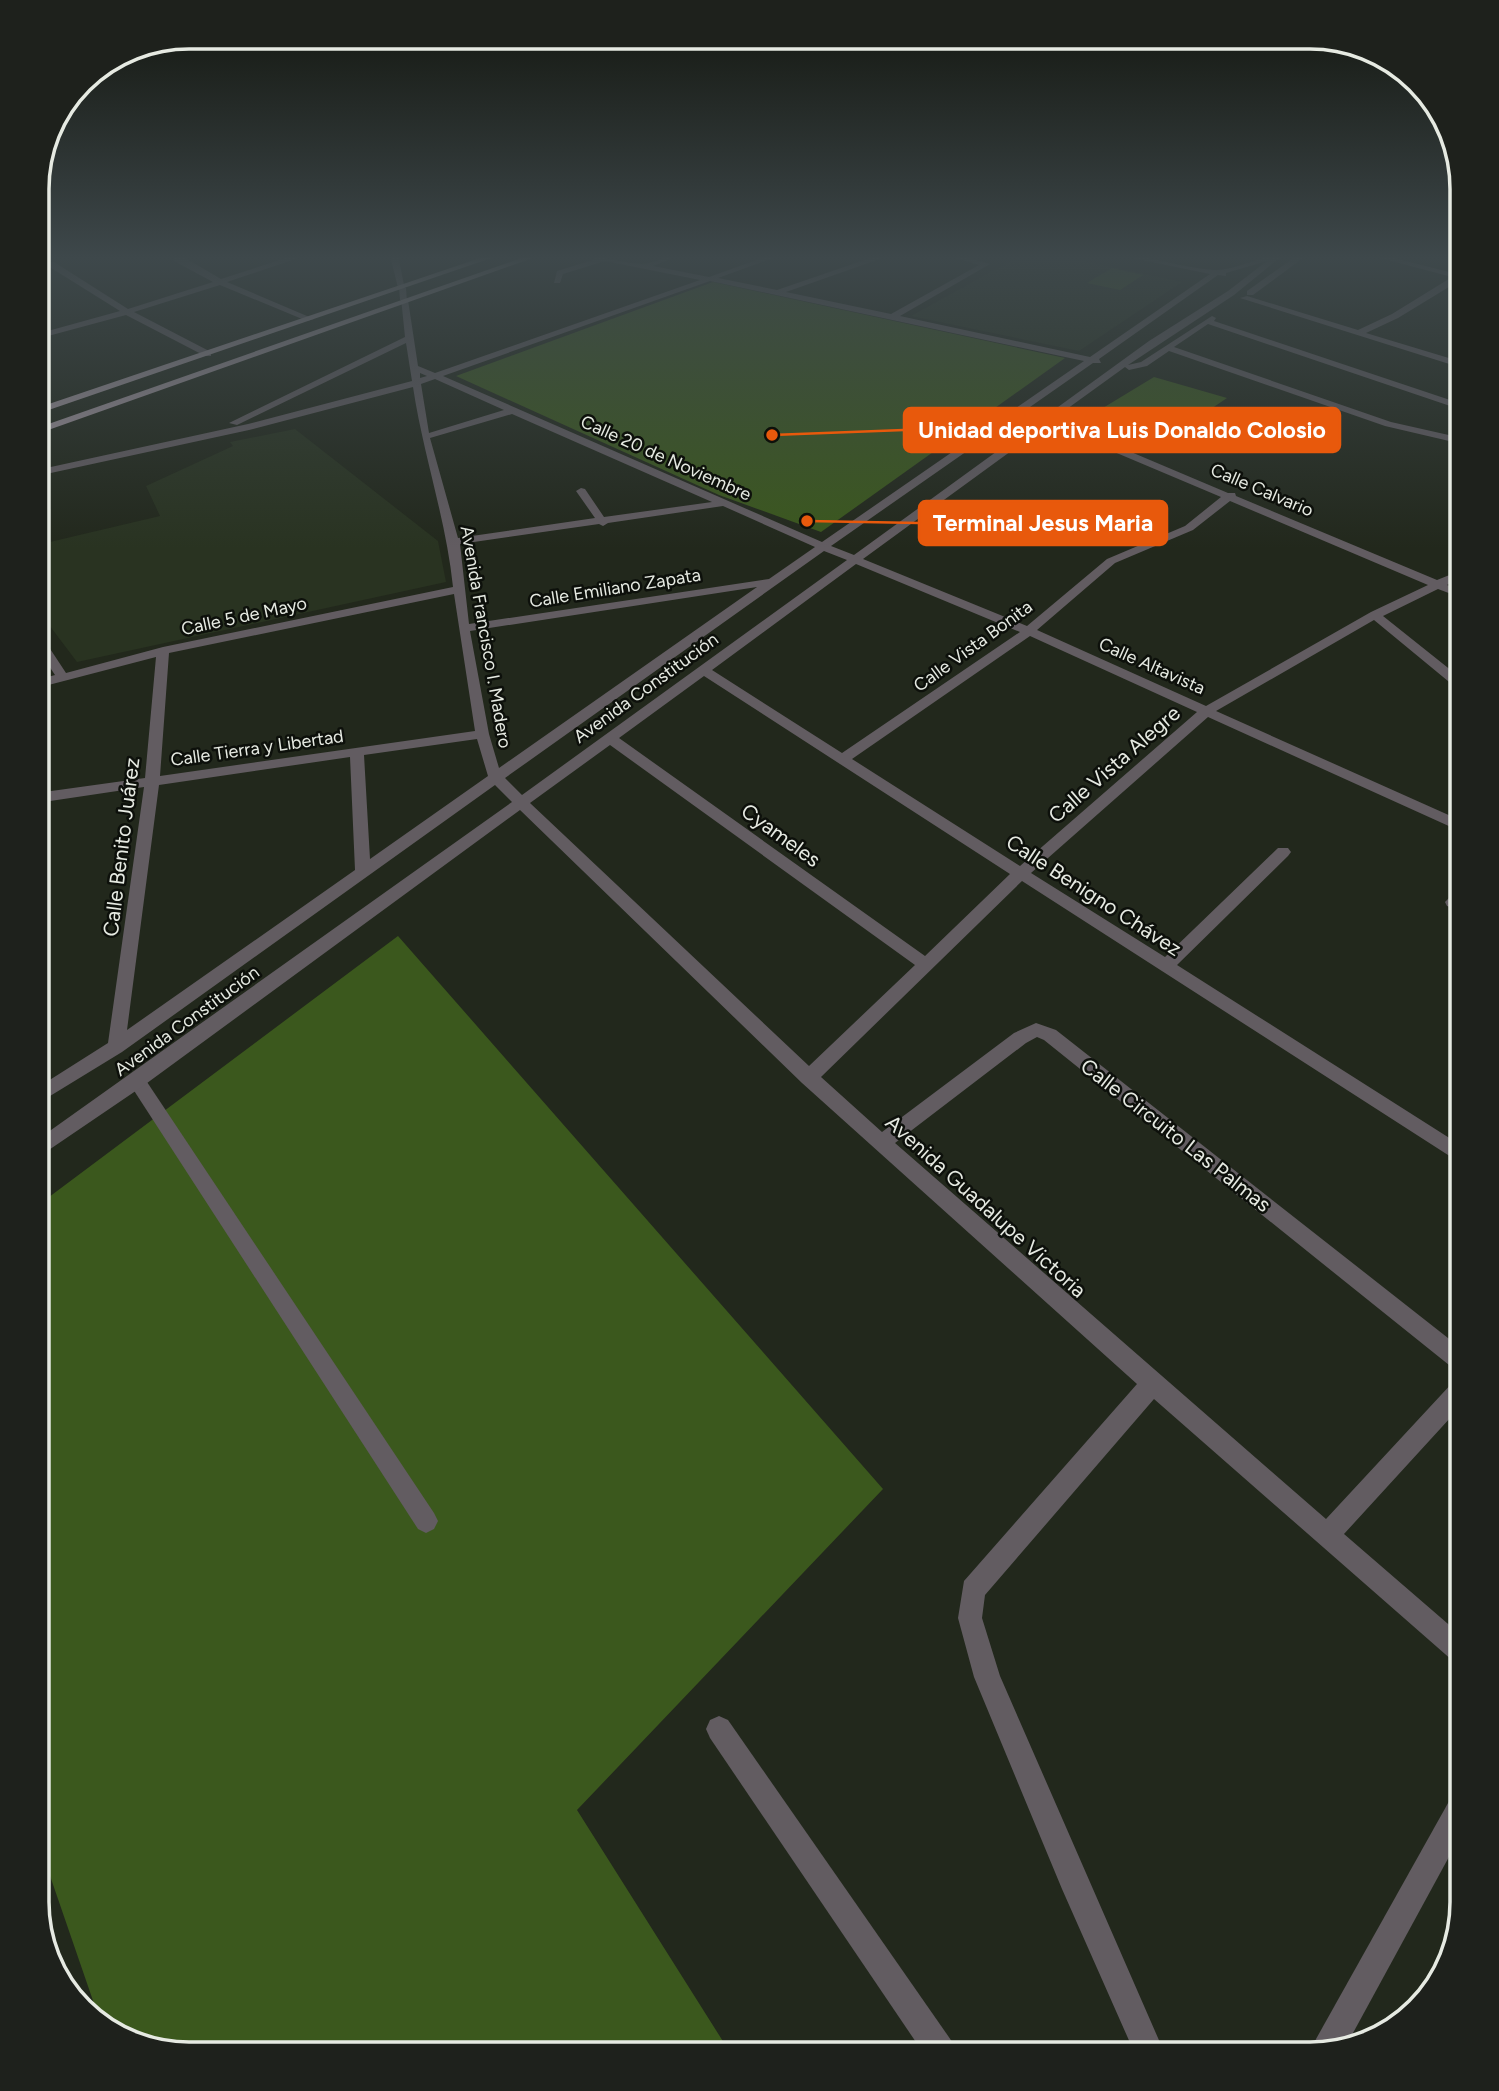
<svg xmlns="http://www.w3.org/2000/svg" width="1499" height="2091" font-family="Figtree,sans-serif">
<style>
.built{fill:#293321}
.green{fill:#3b581d}
.lines{fill:none;stroke-linecap:round;stroke-linejoin:round}
.service{fill:#625c61;fill-rule:evenodd}
.pedestrian{fill:#625c61;fill-rule:evenodd}
.minor{fill:#625c61;fill-rule:evenodd}
.primary{fill:#9e929b;fill-rule:evenodd}
.labels{text-anchor:middle;dominant-baseline:central;stroke-width:5;stroke-linejoin:round;paint-order:stroke}
.far-street-label{font-size:18px;fill:#e6eae2;stroke:#0d100b}
.street-label{font-size:21px;fill:#e6eae2;stroke:#0d100b}
.rim{fill:none;stroke:#e6eae2;stroke-width:3.5}
.leader{fill:none;stroke:#e8590c;stroke-width:2.5}
.callout-dot{fill:#e8590c;stroke:#0d100b;stroke-width:2.5}
.callout{fill:#e8590c;stroke:#e8590c;stroke-width:2.5}
.callout-label{font-size:23px;text-anchor:middle;font-weight:bold;fill:#fff}
</style>
<rect width="100%" height="100%" fill="#22281c"/>
<!-- built -->
<g class="built">
<polygon points="1021,255 1057,255 1182,282 1079,351 911,316"/>
<polygon points="295,429 438,541 446,582 77,662 37,609 37,545 160,516 146,486 233,446 230,442"/>
</g>
<!-- green -->
<g class="green">
<polygon points="1112,268 1143,275 1120,290 1087,283"/>
<polygon points="713,282 1065,358 821,532 719,495 456,376"/>
<polygon points="1154,377 1227,398 1168,438 1093,414"/>
<polygon points="398,936 883,1489 577,1810 731,2054 180,2054 113,2034 100,2021 37,1838 37,1206"/>
</g>
<g class="lines">
<!-- service -->
<polygon class="service" points="137,1074 143,1076 434,1513 438,1521 434,1529 426,1533 418,1529 131,1086 128,1081 131,1076"/>
<!-- pedestrian -->
<polygon class="pedestrian" points="399,286 406,288 407,302 400,300"/>
<!-- minor -->
<g class="minor">
<polygon points="172,255 180,255 221,279 295,255 307,255 227,282 314,319 307,321 220,285 134,312 211,352 211,356 205,356 126,315 37,339 37,334 120,311 48,266 48,262 54,262 128,309 213,282 174,261"/>
<polygon points="390,255 398,255 405,290 398,288"/>
<path d="M580,255C601,255 621,263 642,264C654,264 666,255 680,255L653,266L709,277L770,255H781L718,278L777,290L879,255H891L786,292L891,314L979,265L945,255H958L990,264L900,316L1090,357L1210,274L1117,255C1150,255 1181,268 1214,270C1236,271 1259,255 1283,255L1234,295L1128,365L1141,362L1212,316L1216,318L1214,321L1462,404V410L1459,409L1208,324L1174,347L1391,422L1462,438V444L1385,426L1169,351L1147,366L1129,370L1125,367L1053,419L1228,493H1235L1236,496L1437,580L1462,570V577L1447,585L1462,591V598L1438,589L1383,616L1462,679V686H1454L1374,620L1216,711L1462,821V832L1208,717L1031,873L1165,957L1278,848H1288L1291,852L1288,856L1177,965L1462,1146V1164L1022,881L821,1077L882,1132L1014,1033L1036,1023L1056,1030L1462,1349V1372L1454,1369L1044,1040L1037,1037L1026,1043L895,1143L1326,1519L1454,1381L1462,1378V1405L1344,1534L1462,1636V1665L1453,1661L1154,1399L985,1595L982,1618L1000,1676L1165,2054H1135L1062,1889L974,1677L958,1618L964,1581L1137,1384L802,1083L520,810L143,1086L37,1158V1140L512,802L495,785L122,1052L37,1104V1088L108,1043L144,787L37,803V793L145,778L156,657L37,688V680L55,675L37,648V634L41,635L66,673L163,647L453,587C446,519 423,454 413,387L249,430L37,476V470L248,424L412,381L406,343L237,425L229,423L405,337L401,298L408,300L418,366L435,373L700,280L605,261L563,274L560,283H554L557,271L596,259ZM1267,261L1228,291L1149,341L854,555L831,546L1093,363H1101L1099,359L1218,275L1226,276V273ZM710,281L1084,361L822,542L443,376ZM420,373L427,376L420,378ZM435,379L504,410L429,433L421,384ZM512,414L712,502L604,517L585,489L581,488L576,491L595,518L458,538L430,438ZM1048,424L1221,497L1185,526L1107,559L1027,626L863,559ZM1230,501L1428,585L1371,612L1206,706L1037,630L1115,563L1193,530ZM723,506L815,547L769,579L469,624L460,544L599,524L603,526L608,523ZM824,551L847,560L522,795L505,778ZM856,564L1020,632L842,753L712,670ZM757,587L499,768L489,734L470,631ZM454,594L475,731L160,776L169,653ZM1030,636L1197,712L1020,866L852,759ZM704,676L1010,874L925,956L619,738ZM477,739L488,776L370,859L364,755ZM610,745L915,965L809,1066L530,803ZM350,757L355,870L127,1030L159,785Z"/>
<polygon points="1298,255 1307,255 1253,295 1247,295 1247,291"/>
<polygon points="1369,255 1382,255 1457,274 1462,272 1462,279 1398,318 1366,333 1462,362 1462,368 1240,298 1247,296 1358,330 1392,314 1452,277"/>
<polygon points="1462,889 1462,903 1453,908 1447,906 1445,902 1457,890"/>
<polygon points="719,1716 728,1720 953,2043 957,2054 924,2054 710,1738 706,1729 710,1720"/>
<polygon points="1462,1792 1462,1833 1347,2044 1313,2053 1312,2050 1316,2039 1452,1796"/>
</g>
<!-- primary -->
<g class="primary">
<polygon points="489,255 500,255 37,414 37,408"/>
<polygon points="530,255 541,255 37,434 37,428"/>
</g>
</g>
<!-- sky -->
<linearGradient id="sky" x2="0" y2="1"><stop stop-color="#13160f"/><stop offset="0.47" stop-color="#3e484b"/><stop offset="1" stop-color="#3e484b" stop-opacity="0"/></linearGradient>
<rect width="1499" height="548" fill="url(#sky)"/>
<g class="labels">
<!-- far-street labels -->
<g class="far-street-label">
<text transform="translate(666 458) rotate(24)">Calle 20 de Noviembre</text>
<text transform="translate(1262 490) rotate(23)">Calle Calvario</text>
<text transform="translate(615 588) rotate(-9)">Calle Emiliano Zapata</text>
<text transform="translate(244 616) rotate(-12)">Calle 5 de Mayo</text>
<text transform="translate(486 637) rotate(80)">Avenida Francisco I. Madero</text>
<text transform="translate(973 646) rotate(-36)">Calle Vista Bonita</text>
<text transform="translate(1152 666) rotate(24)">Calle Altavista</text>
<text transform="translate(646 688) rotate(-36)">Avenida Constitución</text>
<text transform="translate(257 748) rotate(-8)">Calle Tierra y Libertad</text>
<text transform="translate(187 1021) rotate(-36)">Avenida Constitución</text>
</g>
<!-- street labels -->
<g class="street-label">
<text transform="translate(1114 764) rotate(-41)">Calle Vista Alegre</text>
<text transform="translate(781 835) rotate(36)">Cyameles</text>
<text transform="translate(121 847) rotate(-83)">Calle Benito Juárez</text>
<text transform="translate(1094 895) rotate(33)">Calle Benigno Chávez</text>
<text transform="translate(1176 1135) rotate(38)">Calle Circuito Las Palmas</text>
<text transform="translate(986 1206) rotate(42)">Avenida Guadalupe Victoria</text>
</g>
</g>
<!-- crop -->
<path d="M0 0H1499V2091H0ZM189 49H1310A140 140 0 0 1 1450 189V1902A140 140 0 0 1 1310 2042H189A140 140 0 0 1 49 1902V189A140 140 0 0 1 189 49Z" fill="#1e211c" fill-rule="evenodd"/>
<path class="rim" d="M189 49H1310A140 140 0 0 1 1450 189V1902A140 140 0 0 1 1310 2042H189A140 140 0 0 1 49 1902V189A140 140 0 0 1 189 49Z"/>
<!-- callouts -->
<path class="leader" d="M772 435L904 430M807 521L919 523"/>
<g class="callout-dot">
<circle cx="772" cy="435" r="7"/>
<circle cx="807" cy="521" r="7"/>
</g>
<g class="callout">
<rect x="904" y="408" width="436" height="44" rx="7"/>
<rect x="919" y="501" width="248" height="44" rx="7"/>
</g>
<g class="callout-label">
<text x="1122" y="438">Unidad deportiva Luis Donaldo Colosio</text>
<text x="1043" y="531">Terminal Jesus Maria</text>
</g>
</svg>
